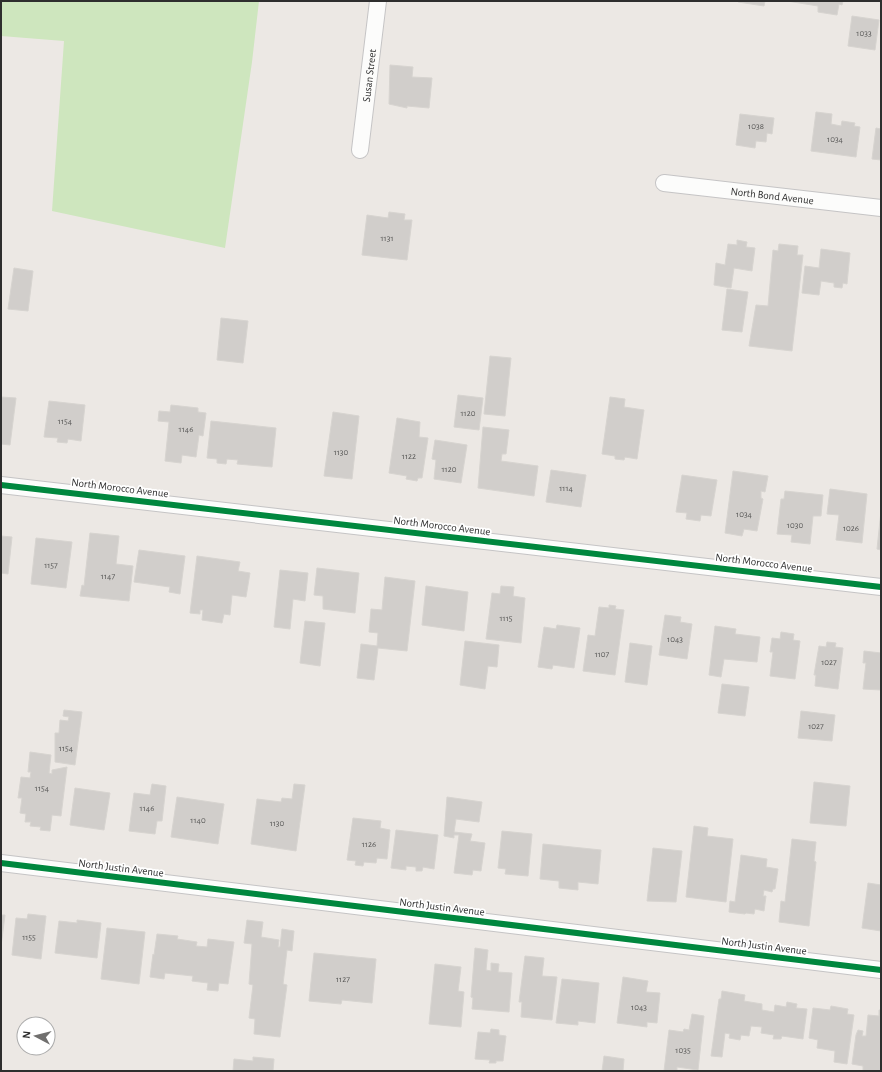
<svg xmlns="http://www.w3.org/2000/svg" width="882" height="1072" font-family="'Alegreya Sans',sans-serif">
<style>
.green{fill:#cee6be}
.building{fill:#d1cecb;stroke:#d7d4d0}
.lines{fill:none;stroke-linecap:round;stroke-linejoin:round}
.minor-casing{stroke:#c5c4c5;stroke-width:18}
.minor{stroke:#fcfcfb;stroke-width:16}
.cycleway-casing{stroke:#fff;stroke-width:8}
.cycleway{stroke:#00873e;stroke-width:6}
.labels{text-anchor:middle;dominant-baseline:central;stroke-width:3.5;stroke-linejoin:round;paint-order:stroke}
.number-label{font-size:9px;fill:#585857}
.street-label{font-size:11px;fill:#2e2e2e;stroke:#fff}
</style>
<rect width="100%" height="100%" fill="#ece8e4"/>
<!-- green -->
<polygon class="green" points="1,1 259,1 252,62 225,248 52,211 64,41 1,36"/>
<!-- building -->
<g class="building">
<polygon points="738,1 765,1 764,6 738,2"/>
<polygon points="787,1 843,1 842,5 839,4 837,15 818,12 818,6"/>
<polygon points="852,16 879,20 875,50 848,46"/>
<polygon points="390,65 413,67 412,77 432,78 429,108 407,106 407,108 389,104"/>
<polygon points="816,112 832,114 831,124 841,126 842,121 855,123 854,126 860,127 856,157 811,151"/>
<polygon points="740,114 774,118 772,134 767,133 766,142 756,141 755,148 736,145"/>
<polygon points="876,128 881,129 881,160 872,159"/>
<polygon points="389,212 405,214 404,220 412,220 407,260 362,255 367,215 388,218"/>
<polygon points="737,240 747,242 746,247 755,248 752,271 734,268 731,288 714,285 716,263 725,265 728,244 737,245"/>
<polygon points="779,244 798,246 797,255 803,255 792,351 749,346 756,305 768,306 773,250 778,251"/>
<polygon points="821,249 850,253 847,284 843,283 842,288 834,287 834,283 821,281 819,295 802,293 805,266 819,268"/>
<polygon points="14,268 33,271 28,311 8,309"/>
<polygon points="727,289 748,292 742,332 722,330"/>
<polygon points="221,318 248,321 243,363 217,360"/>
<polygon points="490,356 511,358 505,416 484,414"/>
<polygon points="458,395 483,398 479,430 454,427"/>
<polygon points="1,397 16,398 10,445 1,444"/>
<polygon points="610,397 625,399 624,407 644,410 637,459 625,457 624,460 615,459 615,456 602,454"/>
<polygon points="49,401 85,405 81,441 68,439 67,443 57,442 58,438 44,437"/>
<polygon points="171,405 198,408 198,412 206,413 203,436 199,435 196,457 182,455 181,463 165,461 169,422 158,421 159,411 170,412"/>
<polygon points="333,412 359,416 352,479 324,476"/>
<polygon points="397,418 420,422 419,437 428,438 422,478 418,478 417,481 406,479 407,476 389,473"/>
<polygon points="211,421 276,428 272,467 237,464 238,460 227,459 226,464 217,463 217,459 207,458"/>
<polygon points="483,427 509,430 506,454 502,454 501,461 538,466 534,496 478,488"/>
<polygon points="435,440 467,445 461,483 434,479 436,460 432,459"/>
<polygon points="551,470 586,475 581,507 546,502"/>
<polygon points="733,471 768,476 765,492 761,491 761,498 763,499 757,531 744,529 742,536 725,533"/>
<polygon points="682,475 717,480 711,516 701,515 700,521 686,519 687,513 676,512"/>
<polygon points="830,489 867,494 862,543 836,540 839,515 827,514"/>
<polygon points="785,491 823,495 821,516 813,516 810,544 791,542 792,535 777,534 781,499 784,499"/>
<polygon points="881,511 881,550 877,549"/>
<polygon points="90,533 119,536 116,564 133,566 129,601 80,596 82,585 84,586"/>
<polygon points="1,536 12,537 8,574 1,573"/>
<polygon points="36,538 72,542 66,588 31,584"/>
<polygon points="139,550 185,556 180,594 169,592 170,587 134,582"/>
<polygon points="197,556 240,562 238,571 250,573 246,597 232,595 230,615 224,614 222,623 202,620 203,610 200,610 200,614 190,613"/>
<polygon points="317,568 359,573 355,613 323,609 323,596 314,595"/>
<polygon points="280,570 308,573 305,601 293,599 290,629 274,627"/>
<polygon points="385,577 415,581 407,651 378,648 374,680 357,678 361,644 377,646 378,633 369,632 371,609 382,610"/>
<polygon points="426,586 468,592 464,631 422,625"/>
<polygon points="501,586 514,587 513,596 525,598 521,643 486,639 492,593 500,594"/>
<polygon points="609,605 616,606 615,609 624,610 615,675 583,671 588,635 595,636 599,607 609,608"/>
<polygon points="665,615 681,617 680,622 692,624 687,659 659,655"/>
<polygon points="305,621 325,623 320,666 300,663"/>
<polygon points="557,625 580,628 574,668 553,665 552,669 538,667 544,627 556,629"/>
<polygon points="715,626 736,629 735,634 760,637 757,662 724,659 721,677 709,675"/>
<polygon points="781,632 794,634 793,640 800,641 795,679 770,676 773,652 770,652 772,638 780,639"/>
<polygon points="465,641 499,645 497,667 488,666 485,689 460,685"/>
<polygon points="827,642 836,643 835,647 843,648 838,689 815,686 816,675 814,675 819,646 826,647"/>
<polygon points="630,643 652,646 647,685 625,682"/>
<polygon points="864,651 881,653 881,690 863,689 866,663 863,663"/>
<polygon points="722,684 749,687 745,716 718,713"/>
<polygon points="64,710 82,712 75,765 55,762 55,733 59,733 60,720 68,721 69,717 63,716"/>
<polygon points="801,711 835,715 832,741 798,738"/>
<polygon points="30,752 51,755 49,773 52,774 52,770 67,767 61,816 52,815 50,831 40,830 41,827 30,826 31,822 25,822 26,814 20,813 22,798 18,798 21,777 30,778 31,772 28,772"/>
<polygon points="814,782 850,786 846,826 810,823"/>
<polygon points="152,784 166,786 162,821 157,821 155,834 129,831 134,793 150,795"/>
<polygon points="294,784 305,785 296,851 251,844 257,799 281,802 282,798 292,799"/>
<polygon points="75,788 110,793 104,830 70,825"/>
<polygon points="177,797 224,804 218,844 171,837"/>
<polygon points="447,797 482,802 479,822 456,819 454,832 472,834 470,841 485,843 481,871 473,870 472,875 454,873 459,835 454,835 454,838 444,836"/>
<polygon points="353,818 381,821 380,828 390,830 387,859 377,858 376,863 364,862 363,866 355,865 356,861 347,860"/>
<polygon points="694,826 708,828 707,836 733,839 726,902 686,897"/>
<polygon points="396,830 438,835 434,869 423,867 422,871 416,871 416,867 406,866 406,870 391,868"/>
<polygon points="502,831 532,834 528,876 505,874 506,869 498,868"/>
<polygon points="792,839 816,842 814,861 816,862 809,926 779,922 781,901 785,902"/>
<polygon points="543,844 601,850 598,884 578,882 578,890 559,888 559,881 540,879"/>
<polygon points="653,848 682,851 676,902 647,901"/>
<polygon points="741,855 767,859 766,867 778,869 775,889 773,889 772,892 764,890 763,896 766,896 764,911 755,909 754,914 746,913 745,914 729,912 730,901 735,902"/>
<polygon points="868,883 881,885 881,931 862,928"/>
<polygon points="28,914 46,916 41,959 12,955 16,918 27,919"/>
<polygon points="1,915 5,915 1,946"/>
<polygon points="77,920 101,923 97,958 55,953 59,921 77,923"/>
<polygon points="247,920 263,922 261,937 279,940 278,947 280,947 282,929 294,931 292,951 287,950 283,984 287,985 280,1037 254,1034 255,1019 249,1018 253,985 249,984 252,944 244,943"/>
<polygon points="107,928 145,932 139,984 101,979"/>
<polygon points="157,934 178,936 177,939 197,942 196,946 207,947 208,939 234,942 228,984 219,983 218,991 207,990 208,983 192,981 193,976 165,973 164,979 150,977 153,954 154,955"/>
<polygon points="475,948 488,950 486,970 491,971 491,963 499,964 498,972 512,973 509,1012 472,1009 473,998 471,997"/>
<polygon points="314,953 376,959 372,1003 342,1000 341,1004 309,1001"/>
<polygon points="525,956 544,958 542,976 557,977 552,1020 521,1017 522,1002 519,1002"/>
<polygon points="435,964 461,967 458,991 464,992 461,1027 429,1024"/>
<polygon points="623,977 648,981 646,992 660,993 657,1023 647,1022 647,1027 617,1023"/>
<polygon points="562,979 599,983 595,1023 578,1021 578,1025 556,1023"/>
<polygon points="722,991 745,995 744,1001 762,1004 762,1010 774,1012 775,1005 786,1007 787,1002 797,1004 796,1008 807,1009 803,1039 782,1036 781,1039 773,1039 774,1035 761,1033 762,1027 751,1026 749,1036 741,1035 740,1040 729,1038 730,1034 725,1033 722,1057 711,1056 719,999 721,999"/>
<polygon points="831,1006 848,1009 847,1014 854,1015 847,1064 834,1062 835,1051 817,1048 818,1040 809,1038 813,1008 830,1010"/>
<polygon points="879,1010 881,1010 881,1071 863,1071 863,1066 852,1064 856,1035 858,1030 863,1031 862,1036 866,1036 868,1015 879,1016"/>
<polygon points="692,1014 704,1016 698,1070 677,1067 677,1071 664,1071 669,1030 683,1032 684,1029 689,1030"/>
<polygon points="491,1029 499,1030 499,1035 506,1036 503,1061 496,1061 496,1063 489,1063 490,1060 475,1059 478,1032 490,1033"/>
<polygon points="604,1056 624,1059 623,1071 602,1071"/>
<polygon points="253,1057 274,1059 273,1071 233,1071 234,1059 253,1061"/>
</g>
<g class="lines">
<defs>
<g id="minor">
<path id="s1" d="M360,150L378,1"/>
<path id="s2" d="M664,183L881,208"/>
<polyline points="1,485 881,587"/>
<polyline points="1,863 881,970"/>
</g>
</defs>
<!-- minor casing -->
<use href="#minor" class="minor-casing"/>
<!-- minor -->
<use href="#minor" class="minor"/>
<defs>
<g id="cycleway">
<polyline points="1,485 881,587"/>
<polyline points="1,863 881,970"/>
</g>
</defs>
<!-- cycleway casing -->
<use href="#cycleway" class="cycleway-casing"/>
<!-- cycleway -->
<use href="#cycleway" class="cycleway"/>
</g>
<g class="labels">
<!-- number labels -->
<g class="number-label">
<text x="864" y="33">1033</text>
<text x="756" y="126">1038</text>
<text x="835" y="139">1034</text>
<text x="387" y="238">1131</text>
<text x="468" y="413">1120</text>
<text x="65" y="421">1154</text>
<text x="186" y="429">1146</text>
<text x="341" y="452">1130</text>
<text x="409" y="456">1122</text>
<text x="449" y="469">1120</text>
<text x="566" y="488">1114</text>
<text x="744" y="514">1034</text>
<text x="795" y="525">1030</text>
<text x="851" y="528">1026</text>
<text x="51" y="565">1157</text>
<text x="108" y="576">1147</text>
<text x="506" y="618">1115</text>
<text x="675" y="639">1043</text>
<text x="602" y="654">1107</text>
<text x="829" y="662">1027</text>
<text x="816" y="726">1027</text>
<text x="66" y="748">1154</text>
<text x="42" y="788">1154</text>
<text x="147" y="808">1146</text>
<text x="198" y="820">1140</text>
<text x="277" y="823">1130</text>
<text x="369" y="844">1126</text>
<text x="29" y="937">1155</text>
<text x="343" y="979">1127</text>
<text x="639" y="1007">1043</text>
<text x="683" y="1050">1035</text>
</g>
<!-- street labels -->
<g class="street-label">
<text stroke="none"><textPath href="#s1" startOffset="75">Susan Street</textPath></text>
<text stroke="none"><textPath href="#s2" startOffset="109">North Bond Avenue</textPath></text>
<text transform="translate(120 488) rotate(7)">North Morocco Avenue</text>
<text transform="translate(442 526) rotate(7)">North Morocco Avenue</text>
<text transform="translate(764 563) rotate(7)">North Morocco Avenue</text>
<text transform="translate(121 868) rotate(7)">North Justin Avenue</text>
<text transform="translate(442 907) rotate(7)">North Justin Avenue</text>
<text transform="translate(764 946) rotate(7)">North Justin Avenue</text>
</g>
</g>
<!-- border -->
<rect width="882" height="1072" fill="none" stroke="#2e2e2e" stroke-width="4"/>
<!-- north arrow -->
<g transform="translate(36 1036) rotate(277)"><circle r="19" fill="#ffffff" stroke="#ababab"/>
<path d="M0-3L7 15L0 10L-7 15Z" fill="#706f6e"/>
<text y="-6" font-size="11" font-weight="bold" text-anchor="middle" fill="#2e2e2e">N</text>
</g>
</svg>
